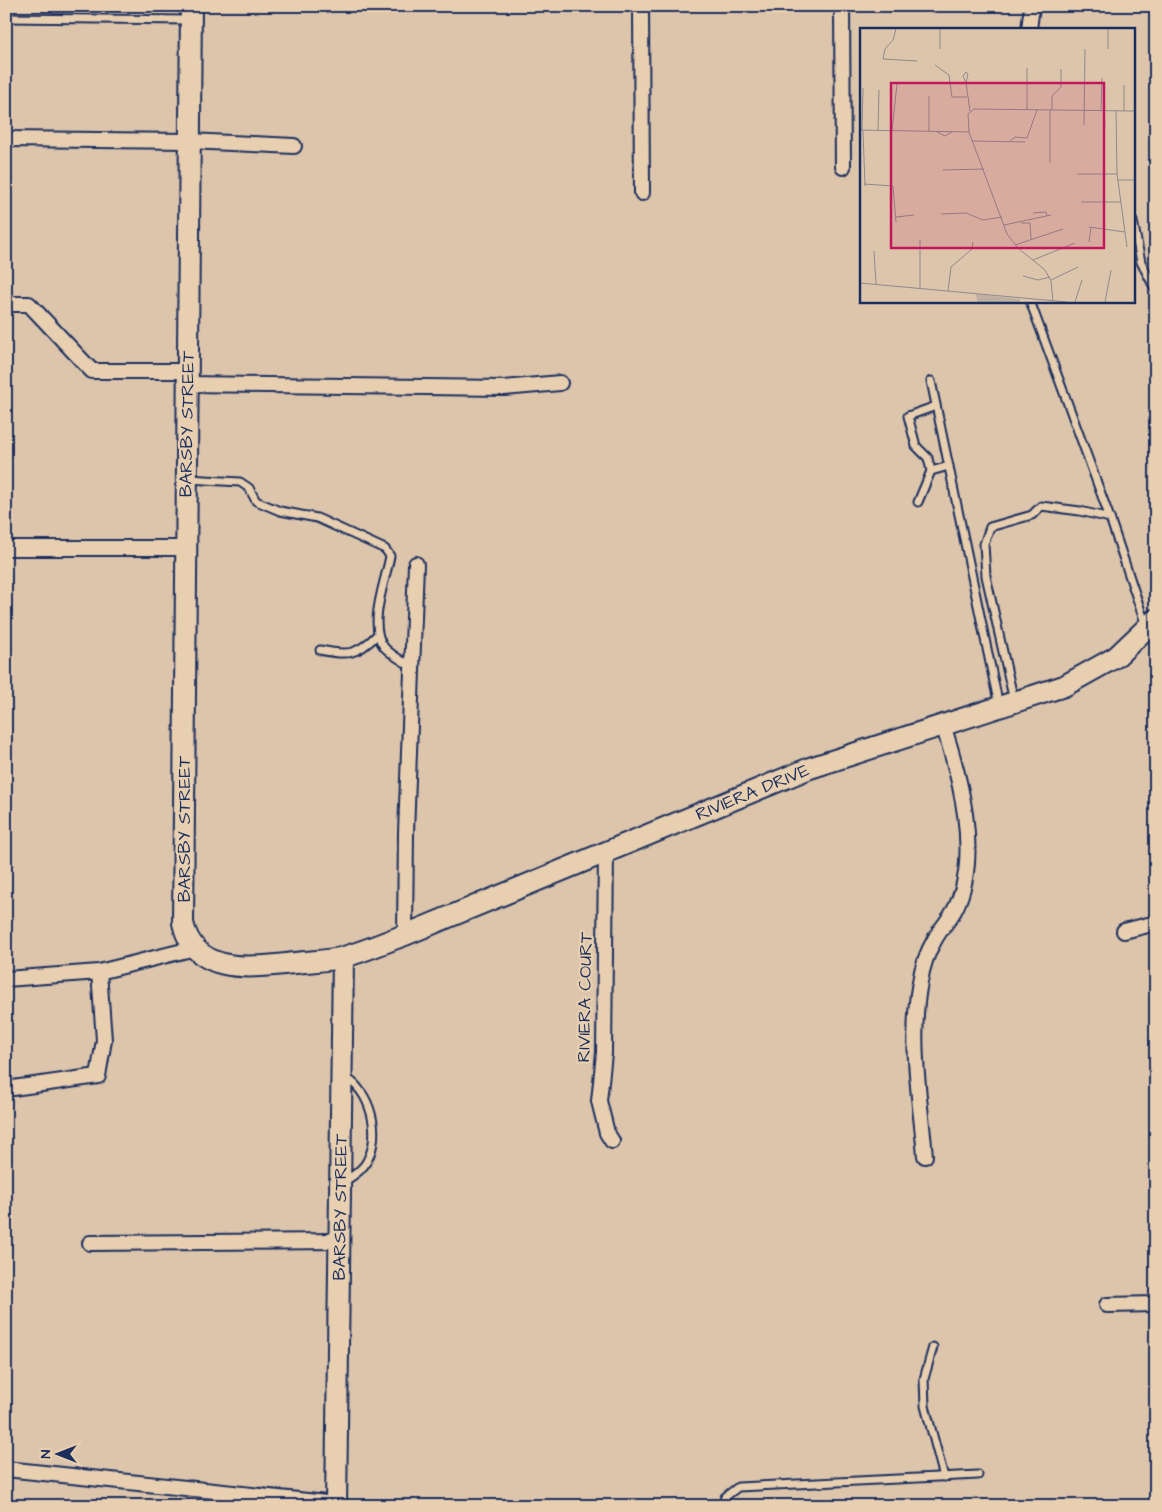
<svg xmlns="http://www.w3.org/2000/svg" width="1162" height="1512" font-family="'Architects Daughter',sans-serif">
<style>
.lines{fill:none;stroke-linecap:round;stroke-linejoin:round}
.lane-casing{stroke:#1b2f5e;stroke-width:11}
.street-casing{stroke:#1b2f5e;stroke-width:18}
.secondary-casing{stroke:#1b2f5e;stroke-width:24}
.lane{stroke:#e8cfb0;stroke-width:7}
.street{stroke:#e8cfb0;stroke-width:14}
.secondary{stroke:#e8cfb0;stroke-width:20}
.labels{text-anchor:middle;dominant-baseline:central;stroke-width:4.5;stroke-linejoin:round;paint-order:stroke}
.street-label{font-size:18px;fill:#1b2f5e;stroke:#e8cfb0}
.inset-road{fill:none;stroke:#8f898c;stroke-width:1}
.view{fill:#c2185b;fill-opacity:0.15;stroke:#c2185b;stroke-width:2.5}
.inset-edge{fill:none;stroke:#1b2f5e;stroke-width:2.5}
</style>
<rect width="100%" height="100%" fill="#dcc5ab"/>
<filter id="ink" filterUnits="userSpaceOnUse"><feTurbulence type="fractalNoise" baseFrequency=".02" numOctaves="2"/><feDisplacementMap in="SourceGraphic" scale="10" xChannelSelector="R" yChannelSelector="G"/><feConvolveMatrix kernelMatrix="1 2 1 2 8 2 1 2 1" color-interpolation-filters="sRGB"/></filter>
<g filter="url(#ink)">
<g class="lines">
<defs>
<g id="lane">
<polyline points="6,18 190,20"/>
<polyline points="1133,221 1141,262 1156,291"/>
<polyline points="1030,301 1110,518 1146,626"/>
<polyline points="931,381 999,706"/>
<polyline points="931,471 949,466"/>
<path d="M188,479L240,482L249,488L256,501L280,511L317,518L385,549L390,556C386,580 367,625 384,647C391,655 403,661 412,667"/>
<polyline points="918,502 931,471 928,458 916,446 908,416 936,406"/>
<path d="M320,650C348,656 357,655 377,635"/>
<polyline points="1014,701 986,576 984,544 990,527 1032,515 1041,506 1080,511 1110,518"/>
<path d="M343,1076C371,1090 382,1134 367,1161C362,1171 352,1176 344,1182"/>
<polyline points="933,1347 924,1379 925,1406 944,1477"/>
<polyline points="722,1506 725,1497 738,1487 978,1475"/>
</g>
<g id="street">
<polyline points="641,6 642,193"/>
<polyline points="842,6 843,167"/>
<polyline points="1029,29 1032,6"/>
<polyline points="6,139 189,141 294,146"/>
<polyline points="6,304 29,304 92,371 188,371"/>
<polyline points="187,384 504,388 560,383"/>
<polyline points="6,548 186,548"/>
<polyline points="606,851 604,1053 599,1101 607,1133 612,1141"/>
<polyline points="1124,931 1152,924 1156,926"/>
<polyline points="405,935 406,833 416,564"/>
<polyline points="6,979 99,972 195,948"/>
<polyline points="6,1089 98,1076 104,1040 99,972"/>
<path d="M925,1156C920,1098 909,1039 920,982C922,968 928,951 935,939C941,928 951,918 956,907C981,855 960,777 943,725"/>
<polyline points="90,1243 339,1241"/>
<polyline points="1107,1305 1156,1304"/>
<polyline points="6,1469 336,1504"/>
</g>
<g id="secondary">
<path id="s1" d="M191,6L183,923C195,977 253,967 295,963C311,961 329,961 344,957C365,951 385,942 405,935L810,768L1064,686L1116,657L1156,619"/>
<path id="s2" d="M336,1506L343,958"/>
</g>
</defs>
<!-- lane casing -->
<use href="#lane" class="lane-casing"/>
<!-- street casing -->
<use href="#street" class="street-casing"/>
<!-- secondary casing -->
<use href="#secondary" class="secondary-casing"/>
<!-- lane -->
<use href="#lane" class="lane"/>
<!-- street -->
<use href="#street" class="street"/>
<!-- secondary -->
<use href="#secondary" class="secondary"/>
</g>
</g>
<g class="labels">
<!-- street labels -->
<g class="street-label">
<text transform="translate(187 424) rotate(-89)">BARSBY STREET</text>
<text stroke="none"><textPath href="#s1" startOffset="1540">RIVIERA DRIVE</textPath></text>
<text transform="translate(184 829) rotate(-90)">BARSBY STREET</text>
<text transform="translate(585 997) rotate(-89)">RIVIERA COURT</text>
<text stroke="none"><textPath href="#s2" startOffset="299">BARSBY STREET</textPath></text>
</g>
</g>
<!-- overview -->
<g transform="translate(860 28)">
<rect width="275" height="275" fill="#dcc5ab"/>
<path d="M116,266L160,271V274H117Z" fill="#bfafa0"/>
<path class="inset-road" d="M36,1L33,12L25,21L23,31L57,33M80,1V21M248,1V21M75,37L89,47L92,69H107M167,40V82M106,44L108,46L106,55L103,48ZM106,55L110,83M264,57V83M69,68V103M190,82V135M192,82V68L201,59V41M241,82L242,50M244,82L245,99M256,83L257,146L267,219M224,97L225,21M0,102L109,104M2,103L3,60M3,103L5,158M18,103L19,62M32,103L37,56M77,104L85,108L92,104M112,113L165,114M150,113L155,109L167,110L177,82M83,142L124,141M217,146H257M258,152H275M4,156L33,158L36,194M221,174H261M173,185L186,184L187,188M81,186L106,185L123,192L142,189M36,189L54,187M161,195H170L171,212M144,197L191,187M229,199L265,204M60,212V260M229,214L231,199M155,217L203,201M14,223L16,256M173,232L215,215M163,248L178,252L190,249M191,252L218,239M0,255L207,274M88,263L91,239L112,221L113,214M193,273L191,253L185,242L158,220L147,206L109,104L108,86L114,81L275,83M215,274L222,252M245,274L251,242"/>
<path class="view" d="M31,55H244V220H31Z"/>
<rect width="275" height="275" class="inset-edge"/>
</g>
<!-- margin -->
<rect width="1162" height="1512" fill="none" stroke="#e8cfb0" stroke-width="25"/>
<rect x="12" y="12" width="1137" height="1487" fill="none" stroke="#1b2f5e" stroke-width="2" filter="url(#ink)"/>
<!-- north arrow -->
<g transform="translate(58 1454) rotate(270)" stroke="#e8cfb0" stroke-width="4" paint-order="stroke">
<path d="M0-4L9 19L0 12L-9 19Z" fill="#1b2f5e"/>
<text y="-8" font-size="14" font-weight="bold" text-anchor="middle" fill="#1b2f5e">N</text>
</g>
</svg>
